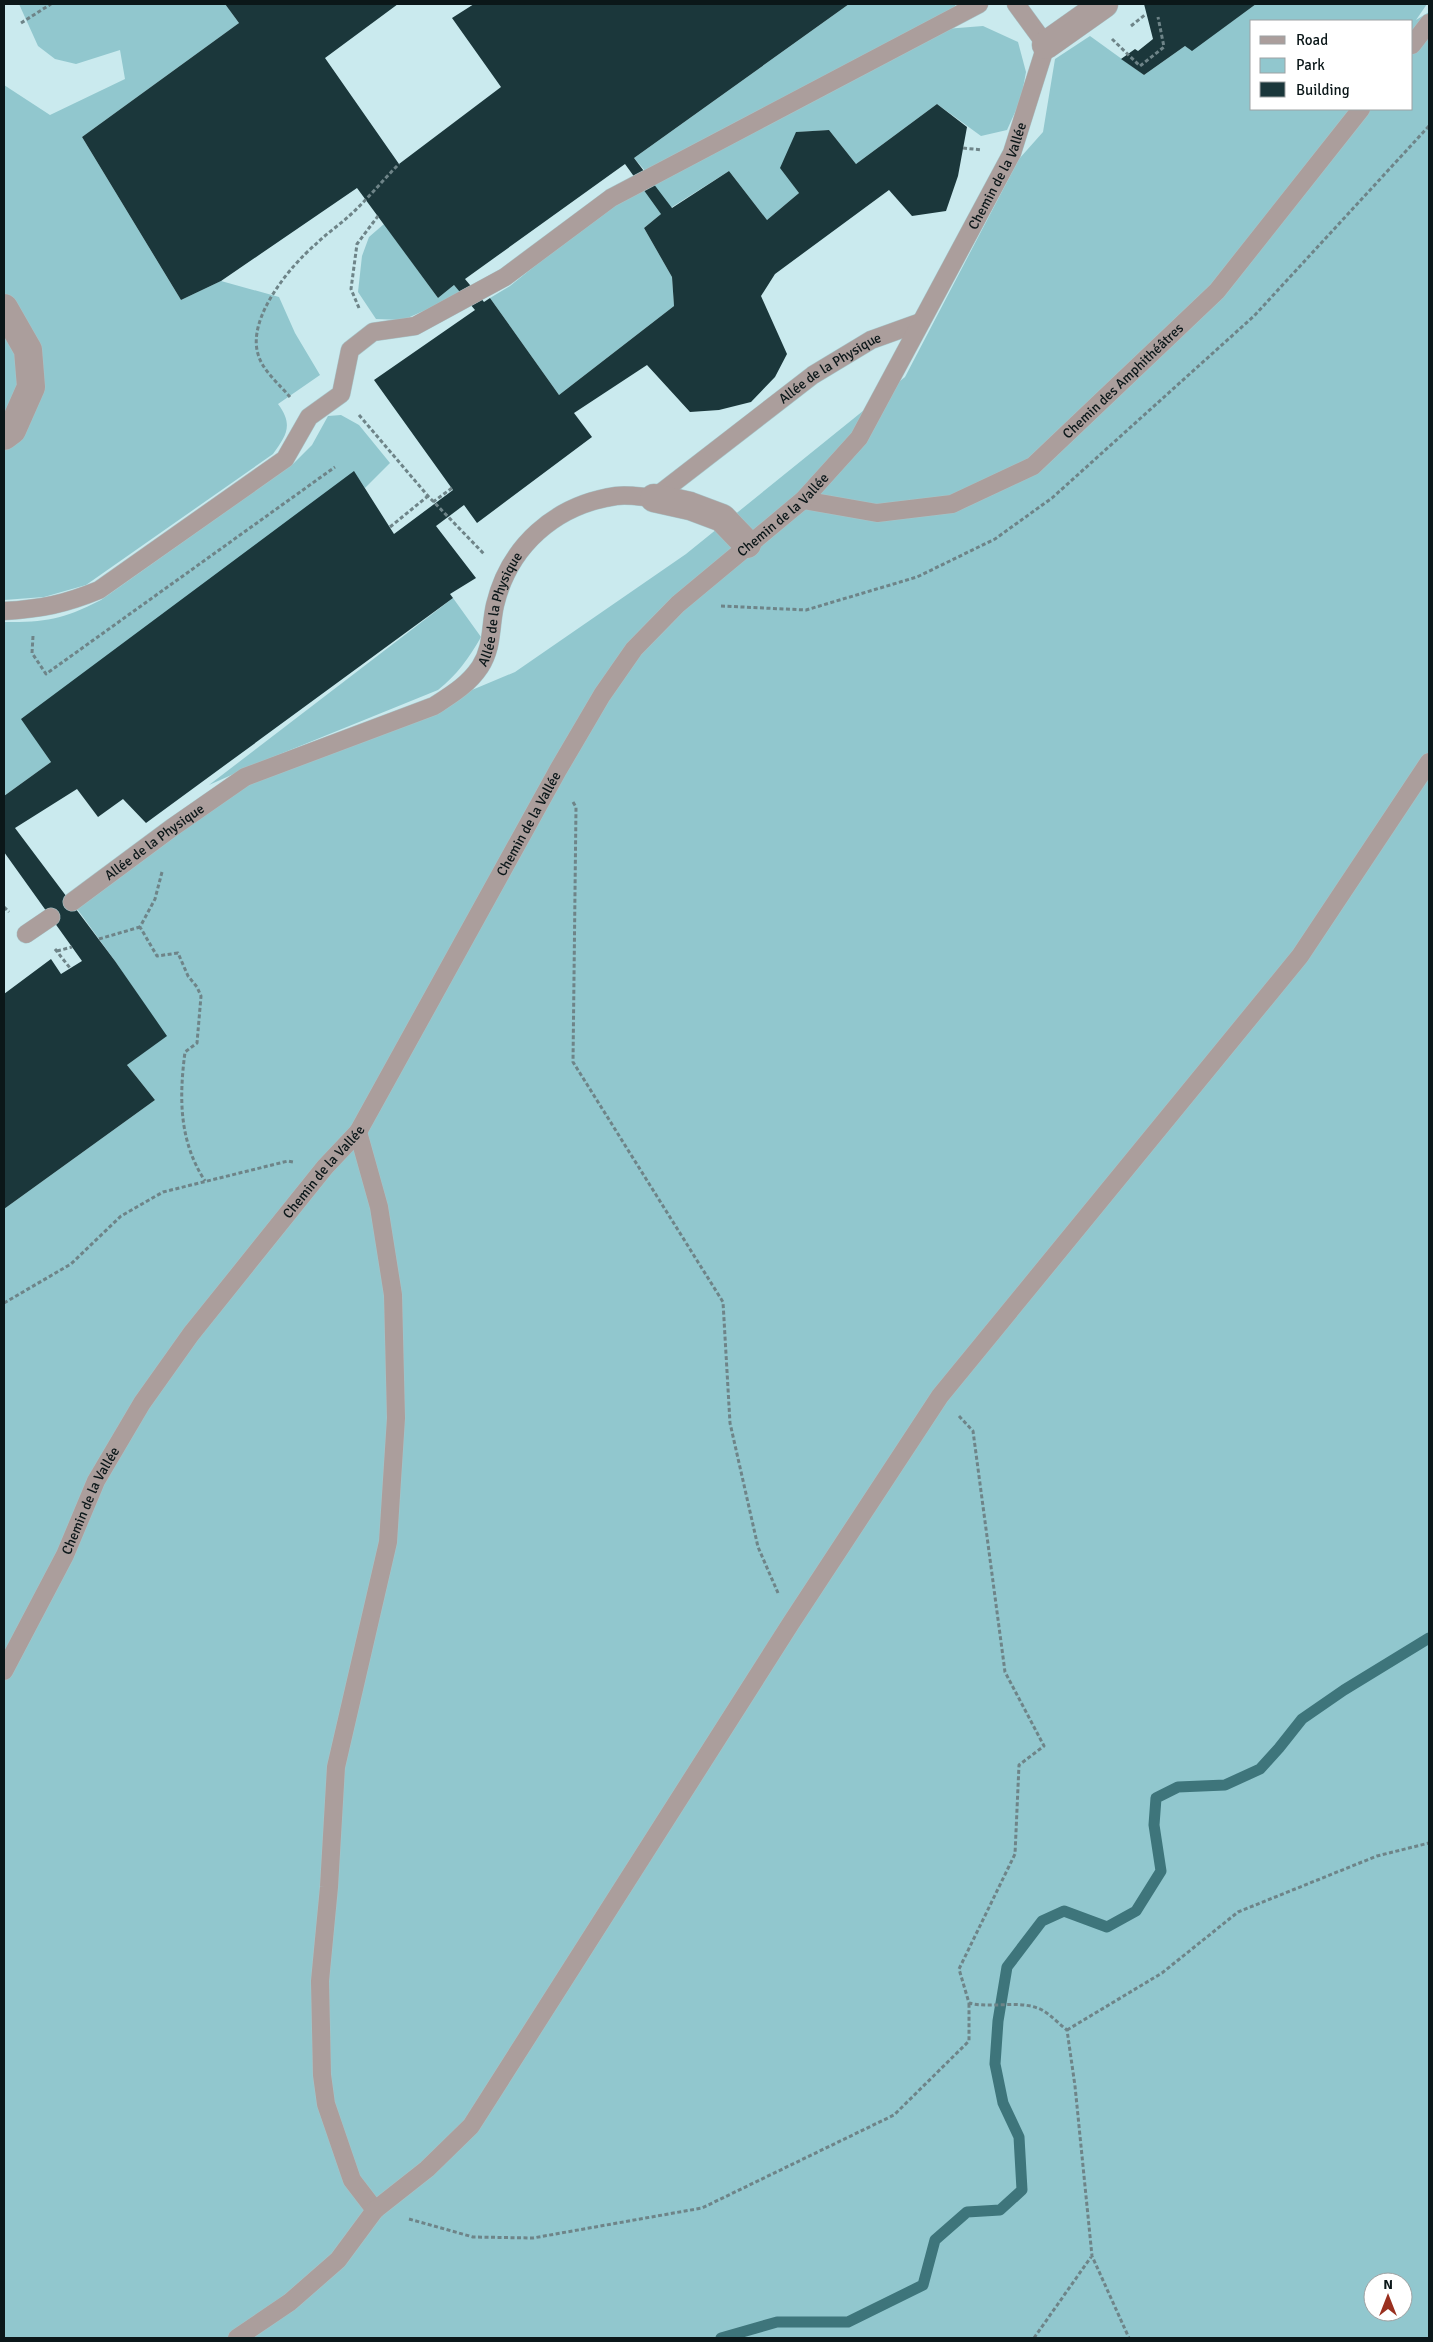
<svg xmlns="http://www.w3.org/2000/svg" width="1433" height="2342" font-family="Signika,sans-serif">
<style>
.green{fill:#91c7ce;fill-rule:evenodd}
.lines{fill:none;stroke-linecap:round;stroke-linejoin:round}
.stream{stroke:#3e757b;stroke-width:11}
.building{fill:#1b373b;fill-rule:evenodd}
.lane-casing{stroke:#a8c4c8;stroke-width:19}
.street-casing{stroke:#a8c4c8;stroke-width:29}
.path{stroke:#6e8488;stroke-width:3;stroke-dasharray:4 2.5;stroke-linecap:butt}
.lane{stroke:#ab9e9c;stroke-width:18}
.street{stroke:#ab9e9c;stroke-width:28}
.labels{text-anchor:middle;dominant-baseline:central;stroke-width:5;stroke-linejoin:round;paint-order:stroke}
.street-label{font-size:14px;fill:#0b1719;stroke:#fff}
</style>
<rect width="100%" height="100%" fill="#caeaee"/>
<!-- green -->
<g class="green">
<path d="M19,4H225L239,23L82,137L181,300L221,281L279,297L295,333L320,375L278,404C294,425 286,436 273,454L86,585L44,597L4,600V85L50,115L125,79L120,50L76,64L55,59L38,46Z"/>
<polygon points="849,4 956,4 953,10 647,173 634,158"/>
<path d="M1256,4H1427L1416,20L1429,12V2338H4V1209L155,1100L127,1065L166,1036L115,961L75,906L248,784L515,672L686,554L905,377L1019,159L1043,132L1055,59L1090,36L1144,75L1185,46L1192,50ZM1252,21H1412V109H1252ZM1373,2282H1403V2312H1373Z"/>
<polygon points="983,26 1018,42 1026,72 1021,99 1007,130 981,136 937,104 856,164 829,130 797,132 781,168 799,193 767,220 729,171 661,214 644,228 672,277 674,306 559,395 490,298 510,286 614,202 945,29"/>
<polygon points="384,224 438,298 454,285 462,294 403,320 376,319 358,292 362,256 369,237"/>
<path d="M341,415L359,425L390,463L365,488L354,472L22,719L51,762L4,796V622C47,622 61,620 101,600L294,463L312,445L328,416Z"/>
<path d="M453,598L481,637C469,658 457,675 438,690L263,761L209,785Z"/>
</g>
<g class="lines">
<!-- stream -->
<polyline class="stream" points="721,2338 777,2322 848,2322 923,2285 935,2240 967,2212 1000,2210 1022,2190 1019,2137 1003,2103 995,2064 998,2021 1007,1967 1042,1921 1064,1911 1107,1927 1136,1911 1161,1871 1154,1825 1156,1798 1178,1787 1225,1785 1260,1769 1279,1748 1302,1719 1344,1690 1429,1638"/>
</g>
<!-- building -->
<g class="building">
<path d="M225,4H398L325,58L399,164L501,87L452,18L474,4H849L634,158L672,208L729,171L767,220L799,193L780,168L796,132L829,130L856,164L937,104L967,127L958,176L946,211L912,216L889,190L775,274L761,296L787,354L775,377L751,402L719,410L690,412L647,365L574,413L592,437L477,523L464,505L436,526L476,578L450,594L453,598L146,823L123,799L98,817L77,789L15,828L115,961L167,1036L127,1065L155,1100L4,1209V994L51,959L61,974L82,961L4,852V796L51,762L21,719L354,471L394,534L453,490L374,380L475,310L454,285L438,298L357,188L221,281L181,300L82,137L239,23ZM625,164L661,214L644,228L672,277L674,306L559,395L490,298L484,302L465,279Z"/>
<polygon points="1144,4 1256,4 1192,51 1185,46 1144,75 1121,59 1135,49 1138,51 1153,39"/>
</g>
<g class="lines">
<defs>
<g id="lane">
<polyline points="1412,45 1429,23"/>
<path id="s1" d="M803,500L877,513L952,504L1033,466L1217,291L1361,109"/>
<path d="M4,611C41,609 65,604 99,590L285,459L309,417L341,394L350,350L373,332L415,326L505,277L611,198L979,4"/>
<path id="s2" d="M72,902L173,827L245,777L434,706C451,695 468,685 480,667C493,647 490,627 495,605C509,546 555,505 616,496C628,494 641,497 654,498L813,375L871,340L921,322"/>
<polyline points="26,934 51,917"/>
<polyline points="358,1132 379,1207 393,1295 396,1418 388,1542 336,1767 329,1887 320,1981 322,2075 326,2104 352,2180 375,2210"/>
<path id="s3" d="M4,1671L65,1555L96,1481L142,1403L191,1334L325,1167L358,1132L558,770L602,695L634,649L678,604L803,500L859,438L1012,153L1046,45L1016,4"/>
<polyline points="237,2338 290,2302 338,2260 375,2210 427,2169 471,2126 791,1623 940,1396 1300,956 1429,762"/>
</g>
<g id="street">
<polyline points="1046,45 1104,4"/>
<polyline points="4,308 28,350 31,387 12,430 4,436"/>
<polyline points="654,498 690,506 722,518 747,544"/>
</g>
</defs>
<!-- lane casing -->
<use href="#lane" class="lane-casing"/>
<!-- street casing -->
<use href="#street" class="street-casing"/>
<!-- path -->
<g class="path">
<polyline points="21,23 51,4"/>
<polyline points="1131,26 1146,14"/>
<polyline points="1112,39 1140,66 1164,47 1158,17"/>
<polyline points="963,148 982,150"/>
<polyline points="359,308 351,289 357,244 378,216"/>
<path d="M290,397C280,385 262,370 258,354C247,318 290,266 316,244C326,234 338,226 348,217C366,201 382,181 399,164"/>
<polyline points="359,415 428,496 485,555"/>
<polyline points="433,502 452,488"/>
<polyline points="390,527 428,496"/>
<polyline points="721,606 806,610 917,577 995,539 1052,498 1254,316 1429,126"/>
<polyline points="33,636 32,653 46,674 335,467"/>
<polyline points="573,802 576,807 573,1062 723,1302 730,1423 758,1547 778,1593"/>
<path d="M162,872L155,899L140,927L157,956L178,953L188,976L197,987L201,996L197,1043L185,1052C179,1098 179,1141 205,1181"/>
<polyline points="4,907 9,912"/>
<polyline points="99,939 140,927"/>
<polyline points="55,949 70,968"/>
<polyline points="57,951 72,947"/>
<polyline points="4,1303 71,1264 121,1216 163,1192 288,1161 293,1162"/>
<path d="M959,1416L973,1431L1005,1672L1044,1746L1019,1765L1015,1854L959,1969L969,2003C993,2009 1020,1999 1042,2010C1051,2015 1059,2024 1067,2030L1075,2086L1092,2256L1129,2338"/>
<polyline points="1067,2030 1162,1973 1238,1912 1377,1856 1429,1843"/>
<polyline points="409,2219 473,2237 533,2238 702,2208 894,2115 969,2041 969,2003"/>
<polyline points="1034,2338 1091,2257"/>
</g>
<!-- lane -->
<use href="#lane" class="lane"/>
<!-- street -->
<use href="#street" class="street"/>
</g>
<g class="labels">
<!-- street labels -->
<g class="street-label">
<text stroke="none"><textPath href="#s3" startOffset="1811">Chemin de la Vallée</textPath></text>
<text stroke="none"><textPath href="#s2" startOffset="971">Allée de la Physique</textPath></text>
<text stroke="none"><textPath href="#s1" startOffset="364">Chemin des Amphithéâtres</textPath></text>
<text stroke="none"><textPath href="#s3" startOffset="1406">Chemin de la Vallée</textPath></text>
<text stroke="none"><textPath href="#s2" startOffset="538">Allée de la Physique</textPath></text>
<text stroke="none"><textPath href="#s3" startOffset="1001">Chemin de la Vallée</textPath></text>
<text stroke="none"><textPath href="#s2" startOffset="102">Allée de la Physique</textPath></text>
<text stroke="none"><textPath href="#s3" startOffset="596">Chemin de la Vallée</textPath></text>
<text stroke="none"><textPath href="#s3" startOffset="191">Chemin de la Vallée</textPath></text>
</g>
</g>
<!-- border -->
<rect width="1433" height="2342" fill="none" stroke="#0b1719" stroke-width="10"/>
<!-- legend -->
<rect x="1250" y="20" width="162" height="90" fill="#ffffff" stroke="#9da2a3"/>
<rect x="1260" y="36" width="25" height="8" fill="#ab9e9c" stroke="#9da2a3"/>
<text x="1296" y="45" font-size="15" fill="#0b1719">Road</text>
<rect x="1260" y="58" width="25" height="15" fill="#91c7ce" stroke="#9da2a3"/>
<text x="1296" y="70" font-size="15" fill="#0b1719">Park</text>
<rect x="1260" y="82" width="25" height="15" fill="#1b373b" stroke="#9da2a3"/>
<text x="1296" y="95" font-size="15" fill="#0b1719">Building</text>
<!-- north arrow -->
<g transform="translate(1388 2297)"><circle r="24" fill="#ffffff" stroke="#9da2a3"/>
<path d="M0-4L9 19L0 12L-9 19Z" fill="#9a301f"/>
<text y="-8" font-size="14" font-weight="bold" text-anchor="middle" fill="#0b1719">N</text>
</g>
</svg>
